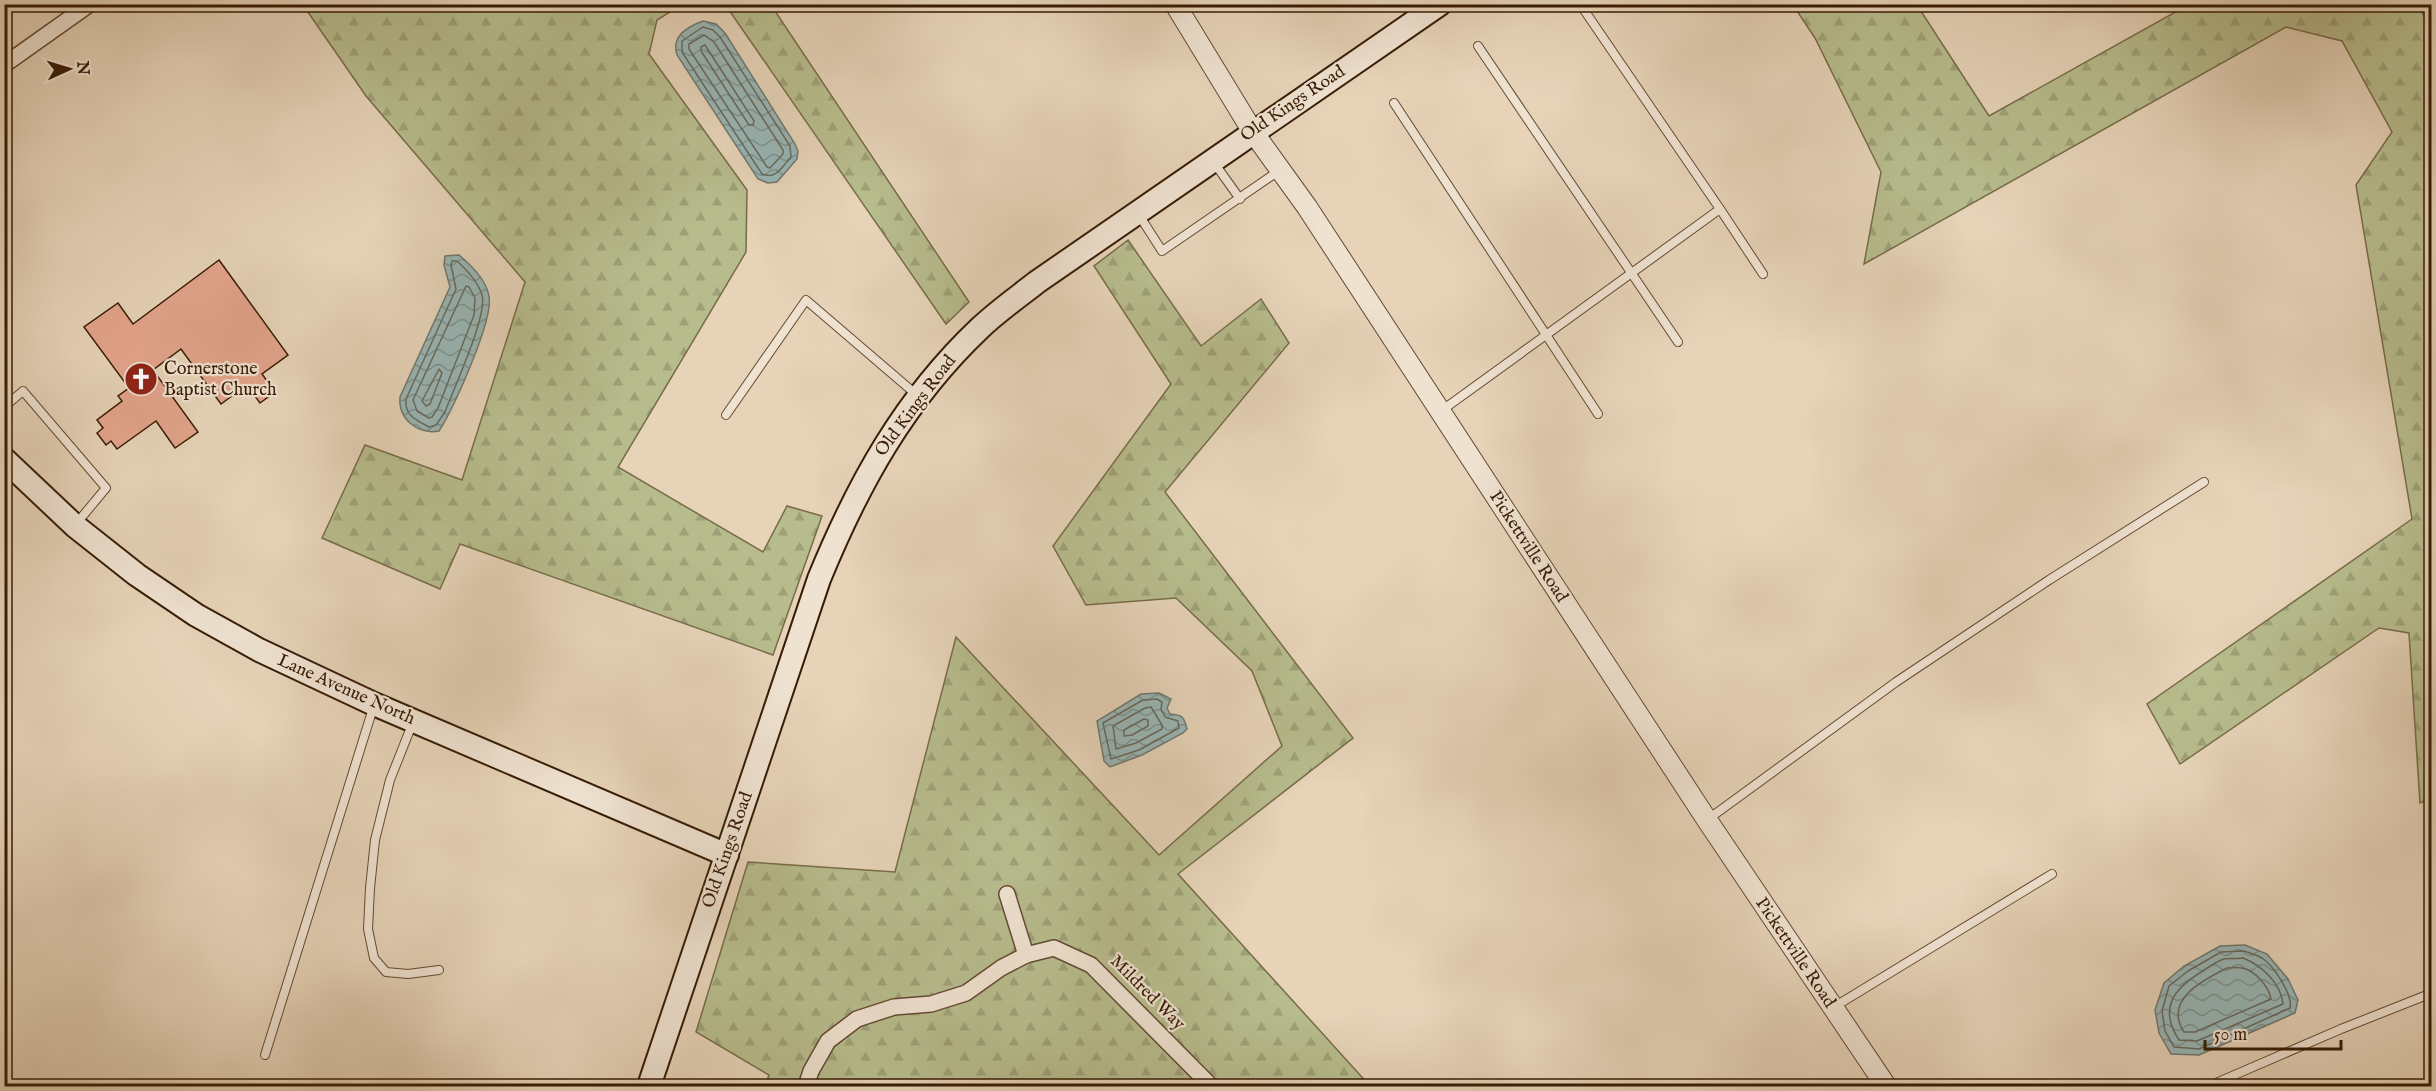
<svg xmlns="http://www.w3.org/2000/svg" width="2436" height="1091" font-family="'IM FELL English',serif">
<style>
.forest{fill:url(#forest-firs);stroke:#776c48;stroke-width:1.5}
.water{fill:url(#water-waves);stroke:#71786f;stroke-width:1.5}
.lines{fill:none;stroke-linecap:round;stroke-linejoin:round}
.shore{stroke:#68695d;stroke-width:1.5}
.stream{stroke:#71786f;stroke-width:5}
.building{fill:#e2a48b;stroke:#371c04;stroke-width:1.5}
.service-casing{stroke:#634a31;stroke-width:10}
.minor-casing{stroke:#634a31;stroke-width:18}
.tertiary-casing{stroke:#634a31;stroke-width:22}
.secondary-casing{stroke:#371c04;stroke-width:26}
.service{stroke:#efe2d1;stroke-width:8}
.minor{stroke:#efe2d1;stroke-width:15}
.tertiary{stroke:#efe2d1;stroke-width:20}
.secondary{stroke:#efe2d1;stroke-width:22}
.labels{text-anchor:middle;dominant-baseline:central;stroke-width:4.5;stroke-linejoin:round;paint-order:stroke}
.street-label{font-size:18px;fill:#371c04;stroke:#efe2d1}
.poi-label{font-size:18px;fill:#371c04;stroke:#efe2d1;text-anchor:start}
</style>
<defs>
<pattern id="forest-firs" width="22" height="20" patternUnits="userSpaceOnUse" patternTransform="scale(1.5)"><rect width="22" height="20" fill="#b7bc8d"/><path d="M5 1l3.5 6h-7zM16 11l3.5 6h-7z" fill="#9ea178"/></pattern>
<pattern id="water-waves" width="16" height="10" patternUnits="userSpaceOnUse" patternTransform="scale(1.5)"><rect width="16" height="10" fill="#98b6b6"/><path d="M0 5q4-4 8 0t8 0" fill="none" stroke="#7d9392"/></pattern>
</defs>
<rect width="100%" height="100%" fill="#e6d3b8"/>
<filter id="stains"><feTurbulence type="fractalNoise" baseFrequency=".00333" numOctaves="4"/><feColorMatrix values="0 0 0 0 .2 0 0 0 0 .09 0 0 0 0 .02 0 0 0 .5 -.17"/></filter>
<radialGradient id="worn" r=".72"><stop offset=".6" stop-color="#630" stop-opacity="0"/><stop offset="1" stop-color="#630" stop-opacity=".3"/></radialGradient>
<!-- forest -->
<g class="forest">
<polygon points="303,5 681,5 657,20 649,54 747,190 746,252 618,467 763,552 787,506 822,516 773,655 460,544 440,589 322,538 365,445 462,480 525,282 366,96"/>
<polygon points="722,5 771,5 969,302 946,324 729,10"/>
<polygon points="1793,5 1917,5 1989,116 2188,5 2431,5 2431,798 2420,803 2409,633 2379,628 2180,764 2147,704 2412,519 2356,185 2392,132 2342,41 2286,27 1864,264 1881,172 1815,38"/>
<polygon points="1128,240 1201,346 1261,299 1289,343 1165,492 1353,738 1178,874 1370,1086 765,1086 769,1075 696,1032 748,862 895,872 956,637 1159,855 1282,746 1252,671 1176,598 1086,605 1053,546 1171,384 1094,266"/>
</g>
<!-- water -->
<g class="water">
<path d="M703,21L716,24L725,33L795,144L798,151L797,159L777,182L768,183L758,179L677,55C671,36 687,27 703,21Z"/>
<path d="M459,255C471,265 486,279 489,296C494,320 453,409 439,431C418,435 398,419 400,397L450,287L444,265L445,256Z"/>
<path d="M1159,693L1171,699L1167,708L1170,714C1182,715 1184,716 1187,729L1183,733L1142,755L1110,767L1104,761L1097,721L1141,694Z"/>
<polygon points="2245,945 2267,954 2288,979 2298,1000 2295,1013 2199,1055 2171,1054 2159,1033 2155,1010 2164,983 2184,966 2220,946"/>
</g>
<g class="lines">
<!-- shore -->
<g class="shore">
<path d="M703,27L713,30L720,37L790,146L791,157C782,167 776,180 762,174L682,52V41Z"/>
<polygon points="704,35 714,42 783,150 783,154 770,168 767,167 689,49 689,44"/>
<polygon points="705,45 754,121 753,125 749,125 701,51 701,47"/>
<path d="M452,261H457C468,271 478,282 482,295C488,315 453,390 445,412L436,425L429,427C416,420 404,415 406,399L456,289L451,265Z"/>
<polygon points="466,286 469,287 475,298 474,315 438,408 432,417 429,418 417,411 413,400"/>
<polygon points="439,369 442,373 430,404 426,406 422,401"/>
<polygon points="1157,699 1162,702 1161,709 1165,717 1178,721 1179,728 1139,750 1111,759 1103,723 1143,700"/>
<polygon points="1151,707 1162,725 1162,729 1136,743 1116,749 1113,726 1145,708"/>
<polygon points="1144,719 1148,720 1148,726 1132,735 1124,736 1124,730"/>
<path d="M2244,951C2250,953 2257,955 2262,958C2274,966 2293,995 2290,1008L2199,1049L2174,1047L2165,1031L2162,1011L2169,986L2188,971L2221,952Z"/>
<path d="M2243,958C2261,965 2281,983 2283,1004L2197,1041L2179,1040C2158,1008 2174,988 2203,971C2209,967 2217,961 2224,959C2229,958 2237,959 2243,958Z"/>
<path d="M2227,968C2231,968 2237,967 2242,968C2255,970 2269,987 2271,999L2195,1032H2184C2163,1000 2203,980 2227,968Z"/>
</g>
<!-- stream -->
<polyline class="stream" points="2419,4 2432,26"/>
</g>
<!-- building -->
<polygon class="building" points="219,260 288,355 262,374 275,392 260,403 247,385 221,404 181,349 153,370 198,432 175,448 156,421 117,449 111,441 106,445 97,433 103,428 97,420 122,401 118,396 129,388 84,327 118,303 133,324"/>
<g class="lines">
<defs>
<g id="service">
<polyline points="1478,46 1678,342"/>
<polyline points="1394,103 1598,414"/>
<polyline points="1215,164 1240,199"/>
<polyline points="1720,209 1763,274"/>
<polyline points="1139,215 1162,251 1280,170"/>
<polyline points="4,407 23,391 106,488 76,524"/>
<polyline points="1441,411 1720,209 1580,4"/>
<polyline points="726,415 806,300 918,396"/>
<polyline points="413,722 390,780 375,840 370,888 368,929 374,958 386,972 408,974 439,970"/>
<polyline points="1707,820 1896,682 2049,580 2204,482"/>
<polyline points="1834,1007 2052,874"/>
<polyline points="265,1055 374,705"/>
<polyline points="2209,1086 2341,1029 2432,993"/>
</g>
<g id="minor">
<polyline points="4,65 90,4"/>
<polyline points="1007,894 1026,955"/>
<polyline points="806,1086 811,1071 828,1041 857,1019 894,1007 931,1004 966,993 1001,968 1026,955 1054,948 1091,965 1211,1086"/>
</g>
<polyline id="tertiary" points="1175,4 1253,132 1307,207 1707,820 1886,1086"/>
<g id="secondary">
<polyline points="4,459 75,526 137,575 196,615 259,650 374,704 727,855"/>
<path d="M649,1086L819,579C858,484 904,400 980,328C998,311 1018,297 1037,282L1440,4"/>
</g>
</defs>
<!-- service casing -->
<use href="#service" class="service-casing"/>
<!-- minor casing -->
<use href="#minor" class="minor-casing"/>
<!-- tertiary casing -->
<use href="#tertiary" class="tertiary-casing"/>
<!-- secondary casing -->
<use href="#secondary" class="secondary-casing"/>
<!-- service -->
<use href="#service" class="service"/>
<!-- minor -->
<use href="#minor" class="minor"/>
<!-- tertiary -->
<use href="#tertiary" class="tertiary"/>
<!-- secondary -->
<use href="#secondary" class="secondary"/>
</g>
<!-- icons -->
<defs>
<symbol id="church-disc" viewBox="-11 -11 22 22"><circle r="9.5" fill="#8f2418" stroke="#efe2d1"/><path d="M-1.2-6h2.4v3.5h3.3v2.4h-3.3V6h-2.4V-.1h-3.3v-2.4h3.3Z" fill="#fff"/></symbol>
</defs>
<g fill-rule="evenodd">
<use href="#church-disc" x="122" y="360" width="38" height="38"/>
</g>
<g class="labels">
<!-- street labels -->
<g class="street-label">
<text transform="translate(1293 104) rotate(-34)">Old Kings Road</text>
<text transform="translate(916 406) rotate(-53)">Old Kings Road</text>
<text transform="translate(1528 547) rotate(57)">Pickettville Road</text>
<text transform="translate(346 690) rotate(24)">Lane Avenue North</text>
<text transform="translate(728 850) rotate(-71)">Old Kings Road</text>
<text transform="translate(1795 953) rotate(56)">Pickettville Road</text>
<text transform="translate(1147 993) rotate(45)">Mildred Way</text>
</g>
<!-- poi labels -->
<g class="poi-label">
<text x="164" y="369">Cornerstone<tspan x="164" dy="21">Baptist Church</tspan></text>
</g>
</g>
<!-- margin -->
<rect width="2436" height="1091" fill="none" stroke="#e6d3b8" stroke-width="24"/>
<rect x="6" y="6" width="2424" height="1079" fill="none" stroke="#371c04" stroke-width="3"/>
<rect x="12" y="12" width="2412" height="1067" fill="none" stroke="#371c04" stroke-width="1.5"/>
<!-- north arrow -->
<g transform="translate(69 69) rotate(86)" stroke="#efe2d1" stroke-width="4.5" paint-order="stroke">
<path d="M0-4.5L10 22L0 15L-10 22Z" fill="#371c04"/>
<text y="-9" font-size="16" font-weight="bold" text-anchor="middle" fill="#371c04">N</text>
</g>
<!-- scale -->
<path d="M2205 1040v9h136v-9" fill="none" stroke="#371c04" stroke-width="3"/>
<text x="2214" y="1040" font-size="18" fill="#371c04" stroke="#efe2d1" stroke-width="4.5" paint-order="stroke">50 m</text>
<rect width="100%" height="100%" filter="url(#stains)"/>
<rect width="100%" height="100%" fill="url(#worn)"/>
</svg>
